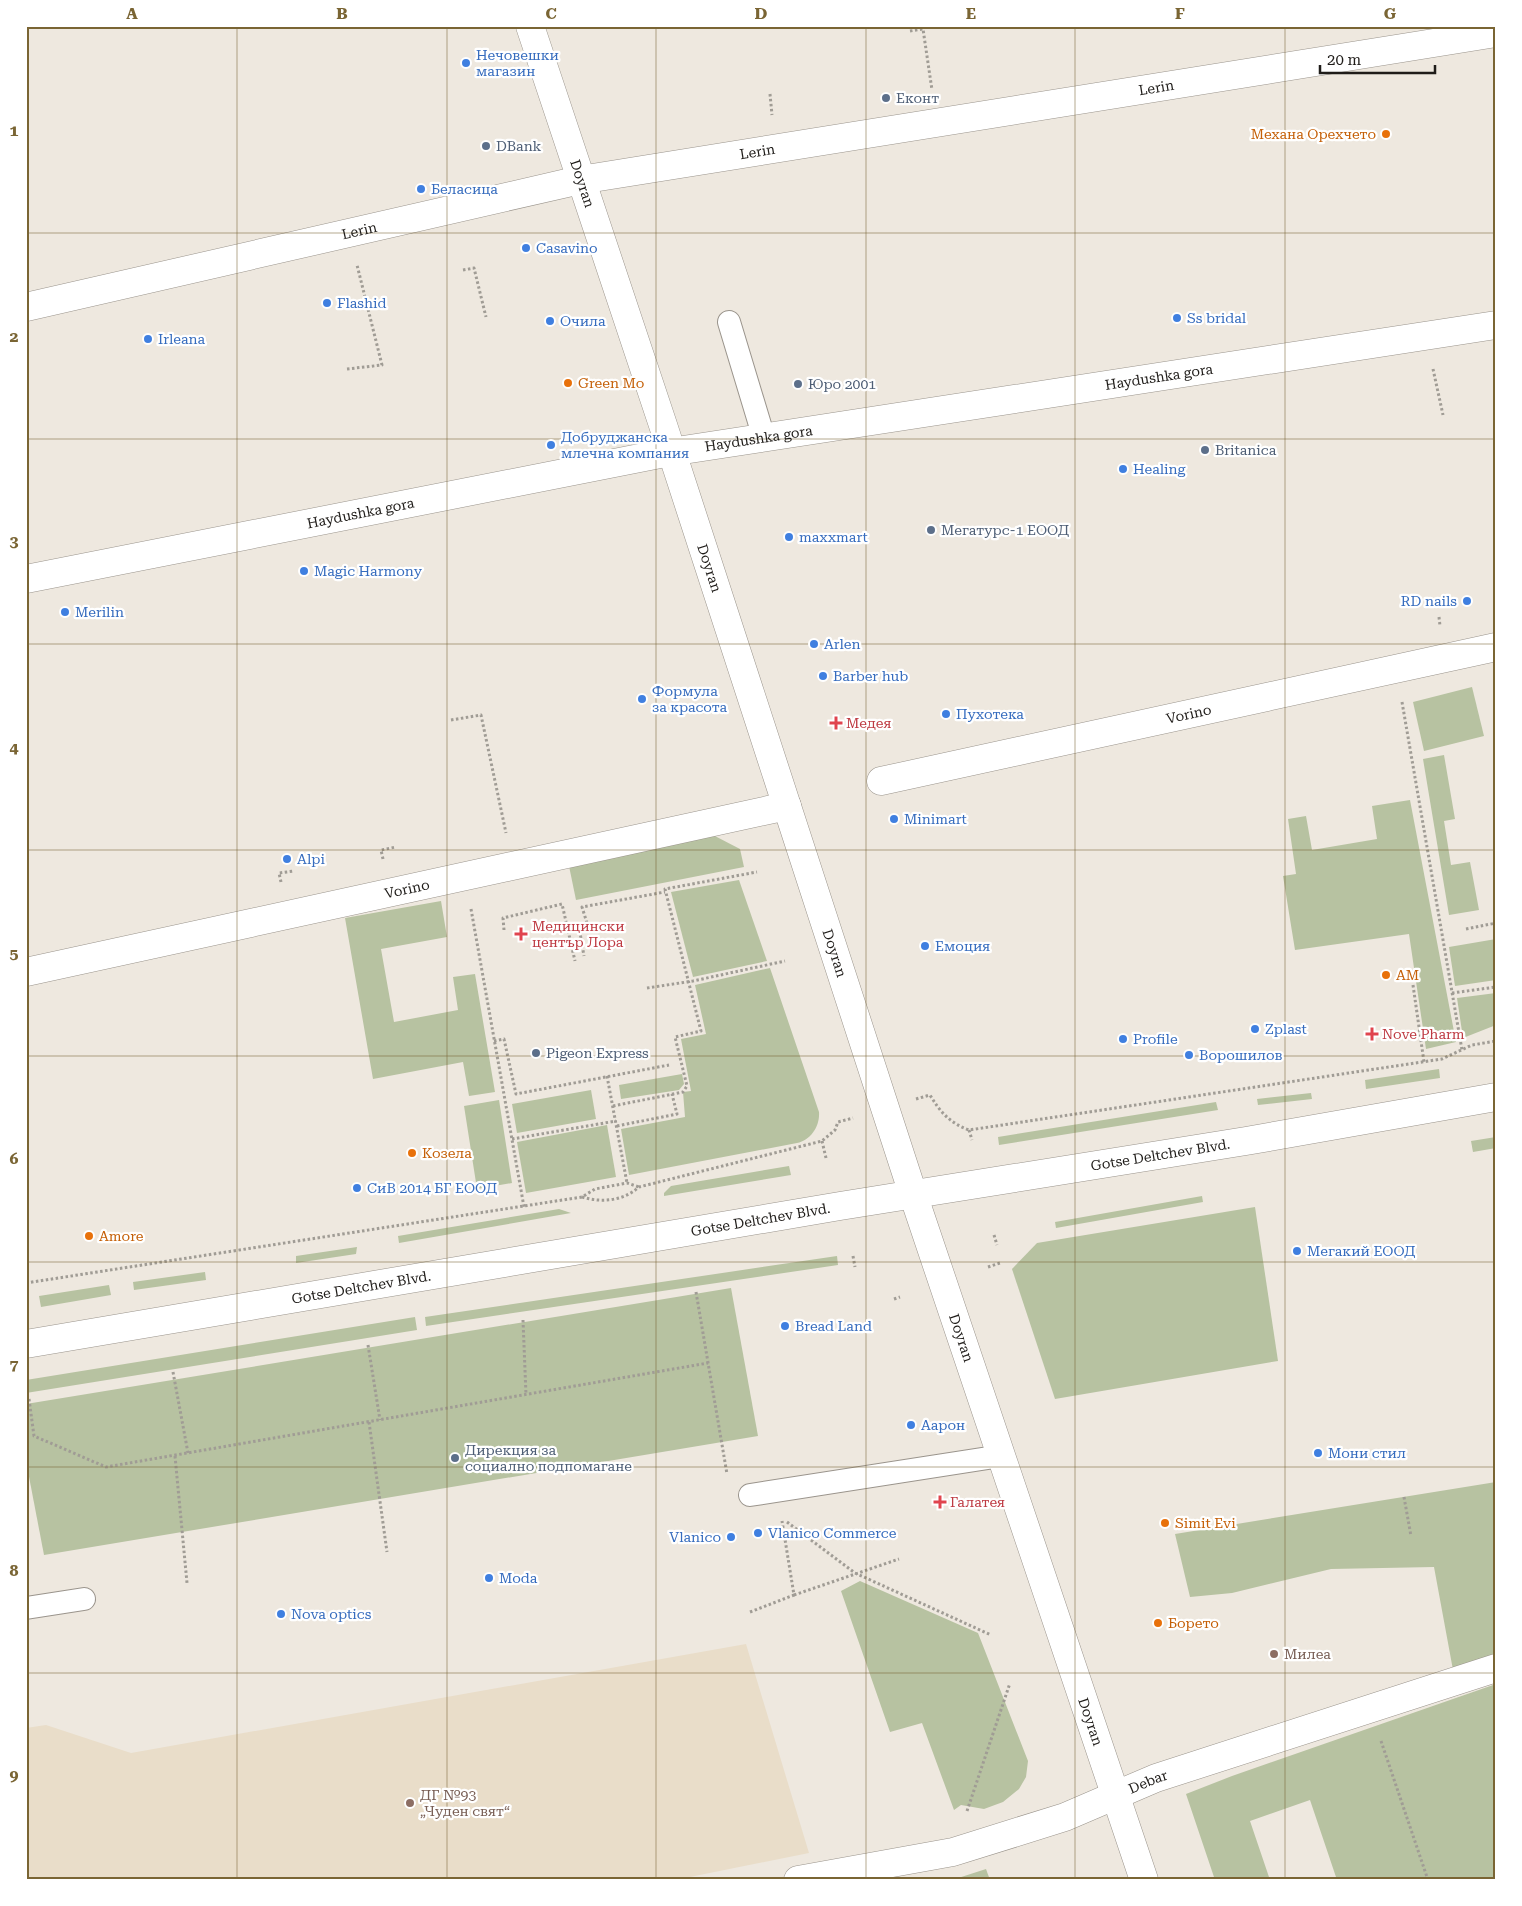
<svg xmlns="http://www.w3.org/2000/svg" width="1522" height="1906" font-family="'Roboto Serif',serif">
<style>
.education{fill:#e9ddc9}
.green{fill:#b7c2a1}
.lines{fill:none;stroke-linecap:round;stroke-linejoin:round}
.service-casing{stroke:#9a948c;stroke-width:24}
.minor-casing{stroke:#9a948c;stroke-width:29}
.tertiary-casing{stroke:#9a948c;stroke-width:29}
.path{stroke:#a09c95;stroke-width:3;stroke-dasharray:2.5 2.5;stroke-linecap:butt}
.service{stroke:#fff;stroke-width:22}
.minor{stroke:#fff;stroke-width:28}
.tertiary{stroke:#fff;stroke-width:28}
.grid{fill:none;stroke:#7a6534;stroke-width:1;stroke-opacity:0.55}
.shop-dot{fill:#3f7fe0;stroke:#fff;stroke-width:2}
.service-dot{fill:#5c6f8a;stroke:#fff;stroke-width:2}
.food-dot{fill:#e8710a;stroke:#fff;stroke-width:2}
.health-dot{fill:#e0444e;stroke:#fff;stroke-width:2}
.education-dot{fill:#8d6e63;stroke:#fff;stroke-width:2}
.labels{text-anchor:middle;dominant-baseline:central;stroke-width:4.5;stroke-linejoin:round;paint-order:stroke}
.shop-label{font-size:14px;fill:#366cbe;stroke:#fff;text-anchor:start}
.street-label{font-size:14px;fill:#1f1c19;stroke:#fff}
.service-label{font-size:14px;fill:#4e5e75;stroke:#fff;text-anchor:start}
.food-label{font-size:14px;fill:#c56008;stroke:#fff;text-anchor:start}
.health-label{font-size:14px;fill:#be3a42;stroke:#fff;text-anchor:start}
.education-label{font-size:14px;fill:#785e54;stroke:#fff;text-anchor:start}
.neatline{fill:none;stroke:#7a6534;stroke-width:2}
.grid-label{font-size:16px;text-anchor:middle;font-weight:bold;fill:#7a6534}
</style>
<rect width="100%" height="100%" fill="#eee8df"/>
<!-- education -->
<polygon class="education" points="746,1644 809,1853 675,1880 26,1880 26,1728 46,1725 131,1753"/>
<!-- green -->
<g class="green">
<polygon points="1472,687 1484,736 1424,751 1413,702"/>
<polygon points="1444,755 1455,819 1444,821 1451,865 1470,862 1479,910 1449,915 1423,759"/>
<polygon points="1410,800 1456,1042 1426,1049 1409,934 1295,950 1283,876 1296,874 1288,819 1306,816 1312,850 1377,839 1372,806"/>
<polygon points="711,834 740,849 744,867 576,900 569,866"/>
<polygon points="739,880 767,961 693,977 671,892"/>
<polygon points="441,901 447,937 381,949 394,1022 458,1010 453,977 475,974 495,1092 469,1096 463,1062 373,1079 345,918"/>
<polygon points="1496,939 1496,980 1455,986 1449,947"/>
<path d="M770,968L819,1112C820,1126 811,1140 797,1143L629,1175L621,1129L685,1117L683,1092L691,1091L681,1039L706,1034L695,985Z"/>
<polygon points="1496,993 1496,1025 1463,1038 1457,998"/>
<polygon points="1439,1069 1440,1078 1366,1089 1365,1080"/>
<polygon points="682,1074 684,1084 679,1090 621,1099 619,1085"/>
<polygon points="591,1090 596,1119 517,1133 512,1104"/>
<polygon points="1311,1093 1312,1099 1258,1105 1257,1099"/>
<polygon points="499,1100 512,1183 477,1189 464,1106"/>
<polygon points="1216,1102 1218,1110 999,1145 998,1137"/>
<polygon points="607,1125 616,1177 526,1193 517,1142"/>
<polygon points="1496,1137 1496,1148 1473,1152 1471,1141"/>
<polygon points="789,1166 791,1175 664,1196 664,1193 671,1186"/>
<polygon points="1202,1196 1203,1202 1056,1228 1055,1222"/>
<polygon points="1255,1207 1278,1361 1055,1399 1012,1269 1037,1243"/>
<polygon points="559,1209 571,1213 399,1243 398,1236"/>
<polygon points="357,1247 356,1254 296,1263 296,1256"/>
<polygon points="837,1256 838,1265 426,1326 425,1317"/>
<polygon points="205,1272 206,1280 134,1290 133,1282"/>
<polygon points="109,1285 111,1295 41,1307 39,1296"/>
<polygon points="731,1288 758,1436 44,1555 26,1461 26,1404"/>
<polygon points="415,1317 417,1330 26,1393 26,1380"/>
<polygon points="1496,1482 1496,1656 1453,1670 1434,1567 1331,1569 1232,1593 1190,1597 1175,1534"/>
<polygon points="860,1581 978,1633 1028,1761 1026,1777 1019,1789 1003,1802 984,1809 961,1805 954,1810 922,1723 890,1732 841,1591"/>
<polygon points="1496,1684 1496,1880 1337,1880 1310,1800 1250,1821 1270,1880 1215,1880 1186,1794 1232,1776"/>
<polygon points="986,1869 990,1880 952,1880"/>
</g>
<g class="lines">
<defs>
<g id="service">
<polyline points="729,322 764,438"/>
<polyline points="750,1495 1001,1456"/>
<polyline points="26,1608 84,1599"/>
</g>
<g id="minor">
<path id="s1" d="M26,307L580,180L1496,33"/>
<path id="s2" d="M26,579L670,452L1496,325"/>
<path id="s3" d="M881,781L1496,647"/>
<path id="s4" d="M26,972L787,806"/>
<path id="s5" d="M798,1880L953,1852L1065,1817L1156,1778L1496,1668"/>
</g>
<g id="tertiary">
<path id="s6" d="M530,26L663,425L913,1194L1144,1880"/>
<path id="s7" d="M26,1344L840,1206L1246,1141L1496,1097"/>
</g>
</defs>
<!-- service casing -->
<use href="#service" class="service-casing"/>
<!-- minor casing -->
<use href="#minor" class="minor-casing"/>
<!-- tertiary casing -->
<use href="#tertiary" class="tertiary-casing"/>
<!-- path -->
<g class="path">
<polyline points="910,31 923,29 932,90"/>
<polyline points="770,94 772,115"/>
<polyline points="463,270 474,268 486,317"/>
<polyline points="347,369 382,365 357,265"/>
<polyline points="1433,369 1443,415"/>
<polyline points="1439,617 1440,626"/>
<polyline points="1402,702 1462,1050"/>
<polyline points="451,720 481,715 506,833"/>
<polyline points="383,859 381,850 396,847"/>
<polyline points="281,882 279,873 294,871"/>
<polyline points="471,909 524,1207"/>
<polyline points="587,923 582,907 665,892"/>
<polyline points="1466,929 1496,923"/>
<polyline points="504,930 503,918 562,904 575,961"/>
<polyline points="568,930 579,927 584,956"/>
<polyline points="1413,985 1424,1062"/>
<polyline points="647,988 693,981 785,961"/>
<polyline points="1452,993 1496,987"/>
<polyline points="494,1041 504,1039 516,1094 669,1065"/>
<polyline points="607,1076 627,1183"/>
<path d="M916,1099L930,1095C940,1112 950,1123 969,1130L1442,1059L1472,1045L1496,1041"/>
<polyline points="613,1106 683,1092 687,1086 675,1037 701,1031 665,889 757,872"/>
<polyline points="617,1126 677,1114 672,1094"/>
<polyline points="969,1130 972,1140"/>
<polyline points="512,1139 616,1121"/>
<polyline points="822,1141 826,1158"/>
<path d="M582,1197C602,1203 623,1201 639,1187L822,1141L835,1130L838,1122L853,1118"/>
<polyline points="994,1235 997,1245"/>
<polyline points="853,1256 855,1267"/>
<polyline points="988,1267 1000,1263"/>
<polyline points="26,1283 582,1197 595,1189 627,1183 639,1187"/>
<polyline points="696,1292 727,1474"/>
<polyline points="894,1299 900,1297"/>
<polyline points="523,1320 526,1395"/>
<polyline points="368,1345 380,1420"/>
<polyline points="173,1372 188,1453"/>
<polyline points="29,1399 34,1436 106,1467 708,1363"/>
<polyline points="369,1422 387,1552"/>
<polyline points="175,1456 187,1583"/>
<polyline points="1404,1497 1411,1536"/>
<polyline points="787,1522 855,1573 991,1635"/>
<polyline points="794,1595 899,1559"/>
<polyline points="750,1612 794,1595 782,1521"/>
<polyline points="1381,1741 1428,1880"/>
<polyline points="967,1811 1010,1683"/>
</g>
<!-- service -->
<use href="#service" class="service"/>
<!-- minor -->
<use href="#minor" class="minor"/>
<!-- tertiary -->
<use href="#tertiary" class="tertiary"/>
</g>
<!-- grid -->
<path class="grid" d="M237,26V1880M447,26V1880M656,26V1880M866,26V1880M1075,26V1880M1285,26V1880M26,233H1496M26,439H1496M26,644H1496M26,850H1496M26,1056H1496M26,1262H1496M26,1467H1496M26,1673H1496"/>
<!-- markers -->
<g class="shop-dot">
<circle cx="466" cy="63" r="5"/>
<circle cx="421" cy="189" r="5"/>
<circle cx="526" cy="248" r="5"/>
<circle cx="327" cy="303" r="5"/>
<circle cx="1177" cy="318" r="5"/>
<circle cx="550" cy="321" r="5"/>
<circle cx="148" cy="339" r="5"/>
<circle cx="551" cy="445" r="5"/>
<circle cx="1123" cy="469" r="5"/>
<circle cx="789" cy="537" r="5"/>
<circle cx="304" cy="571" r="5"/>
<circle cx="1467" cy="601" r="5"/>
<circle cx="65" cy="612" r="5"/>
<circle cx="814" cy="644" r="5"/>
<circle cx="823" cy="676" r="5"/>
<circle cx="642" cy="699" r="5"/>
<circle cx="946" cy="714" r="5"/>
<circle cx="894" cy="819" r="5"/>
<circle cx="287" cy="859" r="5"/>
<circle cx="925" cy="946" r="5"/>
<circle cx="1255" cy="1029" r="5"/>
<circle cx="1123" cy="1039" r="5"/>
<circle cx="1189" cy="1055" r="5"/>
<circle cx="357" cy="1188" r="5"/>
<circle cx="1297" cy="1251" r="5"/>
<circle cx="785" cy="1326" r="5"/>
<circle cx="911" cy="1425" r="5"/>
<circle cx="1318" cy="1453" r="5"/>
<circle cx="758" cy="1533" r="5"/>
<circle cx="731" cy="1537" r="5"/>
<circle cx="489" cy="1578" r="5"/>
<circle cx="281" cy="1614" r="5"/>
</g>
<g class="service-dot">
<circle cx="886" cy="98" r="5"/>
<circle cx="486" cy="146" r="5"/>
<circle cx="798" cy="384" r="5"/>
<circle cx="1205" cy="450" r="5"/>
<circle cx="931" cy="530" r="5"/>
<circle cx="536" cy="1053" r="5"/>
<circle cx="455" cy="1458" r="5"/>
</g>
<g class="food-dot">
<circle cx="1386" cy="134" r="5"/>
<circle cx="568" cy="383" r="5"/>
<circle cx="1386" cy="975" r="5"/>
<circle cx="412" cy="1153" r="5"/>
<circle cx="89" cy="1236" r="5"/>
<circle cx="1165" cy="1523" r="5"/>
<circle cx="1158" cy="1623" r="5"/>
</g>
<g class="health-dot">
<path d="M833.5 715.5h5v5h5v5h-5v5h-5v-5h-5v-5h5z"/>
<path d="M518.5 926.5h5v5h5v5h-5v5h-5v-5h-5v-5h5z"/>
<path d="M1369.5 1026.5h5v5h5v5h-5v5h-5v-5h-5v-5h5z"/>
<path d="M937.5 1494.5h5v5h5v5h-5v5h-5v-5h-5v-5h5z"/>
</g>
<g class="education-dot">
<circle cx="1274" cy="1654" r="5"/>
<circle cx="410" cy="1803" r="5"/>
</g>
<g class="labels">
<!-- shop labels -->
<g class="shop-label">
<text x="476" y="55">Нечовешки<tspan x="476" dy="16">магазин</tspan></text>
<text x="431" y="189">Беласица</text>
<text x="536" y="248">Casavino</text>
<text x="337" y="303">Flashid</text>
<text x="1187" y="318">Ss bridal</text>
<text x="560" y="321">Очила</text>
<text x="158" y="339">Irleana</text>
<text x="561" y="437">Добруджанска<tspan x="561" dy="16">млечна компания</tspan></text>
<text x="1133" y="469">Healing</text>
<text x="799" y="537">maxxmart</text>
<text x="314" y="571">Magic Harmony</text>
<text x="1457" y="601" text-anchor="end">RD nails</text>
<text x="75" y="612">Merilin</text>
<text x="824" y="644">Arlen</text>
<text x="833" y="676">Barber hub</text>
<text x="652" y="691">Формула<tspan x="652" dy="16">за красота</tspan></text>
<text x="956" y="714">Пухотека</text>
<text x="904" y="819">Minimart</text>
<text x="297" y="859">Alpi</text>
<text x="935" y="946">Емоция</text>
<text x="1265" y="1029">Zplast</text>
<text x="1133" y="1039">Profile</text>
<text x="1199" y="1055">Ворошилов</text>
<text x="367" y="1188">СиВ 2014 БГ ЕООД</text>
<text x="1307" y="1251">Мегакий ЕООД</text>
<text x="795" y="1326">Bread Land</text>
<text x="921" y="1425">Аарон</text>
<text x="1328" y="1453">Мони стил</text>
<text x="768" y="1533">Vlanico Commerce</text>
<text x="721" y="1537" text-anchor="end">Vlanico</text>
<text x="499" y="1578">Moda</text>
<text x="291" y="1614">Nova optics</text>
</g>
<!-- street labels -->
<g class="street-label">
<text stroke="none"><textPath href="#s1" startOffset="1152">Lerin</textPath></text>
<text stroke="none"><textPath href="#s1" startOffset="748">Lerin</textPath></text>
<text stroke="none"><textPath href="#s6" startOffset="166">Doyran</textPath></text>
<text stroke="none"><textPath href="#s1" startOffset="342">Lerin</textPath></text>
<text stroke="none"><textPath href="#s2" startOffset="1151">Haydushka gora</textPath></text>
<text stroke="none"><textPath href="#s2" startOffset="746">Haydushka gora</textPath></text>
<text stroke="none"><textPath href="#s2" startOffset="341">Haydushka gora</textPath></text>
<text stroke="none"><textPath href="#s6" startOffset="571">Doyran</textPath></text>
<text stroke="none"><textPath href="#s3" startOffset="315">Vorino</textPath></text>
<text stroke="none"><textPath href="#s4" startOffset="390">Vorino</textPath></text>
<text stroke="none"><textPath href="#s6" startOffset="976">Doyran</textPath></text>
<text stroke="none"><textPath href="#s7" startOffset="1150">Gotse Deltchev Blvd.</textPath></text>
<text stroke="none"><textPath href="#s7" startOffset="745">Gotse Deltchev Blvd.</textPath></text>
<text stroke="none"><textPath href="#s7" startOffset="340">Gotse Deltchev Blvd.</textPath></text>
<text stroke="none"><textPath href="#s6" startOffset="1381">Doyran</textPath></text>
<text stroke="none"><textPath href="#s6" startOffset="1786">Doyran</textPath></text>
<text stroke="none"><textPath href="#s5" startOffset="365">Debar</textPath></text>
</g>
<!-- service labels -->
<g class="service-label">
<text x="896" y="98">Еконт</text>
<text x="496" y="146">DBank</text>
<text x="808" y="384">Юро 2001</text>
<text x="1215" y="450">Britanica</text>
<text x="941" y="530">Мегатурс-1 ЕООД</text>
<text x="546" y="1053">Pigeon Express</text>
<text x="465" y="1450">Дирекция за<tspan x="465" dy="16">социално подпомагане</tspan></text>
</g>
<!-- food labels -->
<g class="food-label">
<text x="1376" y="134" text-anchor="end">Механа Орехчето</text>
<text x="578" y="383">Green Mo</text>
<text x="1396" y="975">АМ</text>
<text x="422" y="1153">Козела</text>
<text x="99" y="1236">Amore</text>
<text x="1175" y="1523">Simit Evi</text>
<text x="1168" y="1623">Борето</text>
</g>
<!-- health labels -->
<g class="health-label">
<text x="846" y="723">Медея</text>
<text x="532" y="926">Медицински<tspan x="532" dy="16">център Лора</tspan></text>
<text x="1382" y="1034">Nove Pharm</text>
<text x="950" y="1502">Галатея</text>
</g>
<!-- education labels -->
<g class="education-label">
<text x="1284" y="1654">Милеа</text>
<text x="420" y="1795">ДГ №93<tspan x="420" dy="16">„Чуден свят“</tspan></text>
</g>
</g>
<!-- border -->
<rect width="1522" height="1906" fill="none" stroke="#ffffff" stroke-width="55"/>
<!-- scale -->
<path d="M1320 65v8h115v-8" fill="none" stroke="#1f1c19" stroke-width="2.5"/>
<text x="1327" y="65" font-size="15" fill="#1f1c19" stroke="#ffffff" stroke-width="4" paint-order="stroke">20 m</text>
<rect x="28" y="28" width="1466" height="1850" class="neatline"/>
<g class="grid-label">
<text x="132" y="19">A</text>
<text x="342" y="19">B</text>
<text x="551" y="19">C</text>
<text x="761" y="19">D</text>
<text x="971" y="19">E</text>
<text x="1180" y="19">F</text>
<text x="1390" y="19">G</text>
<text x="14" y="136">1</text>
<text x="14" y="342">2</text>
<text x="14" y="547">3</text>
<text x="14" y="753">4</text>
<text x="14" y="959">5</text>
<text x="14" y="1164">6</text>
<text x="14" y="1370">7</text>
<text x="14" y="1576">8</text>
<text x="14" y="1781">9</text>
</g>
</svg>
